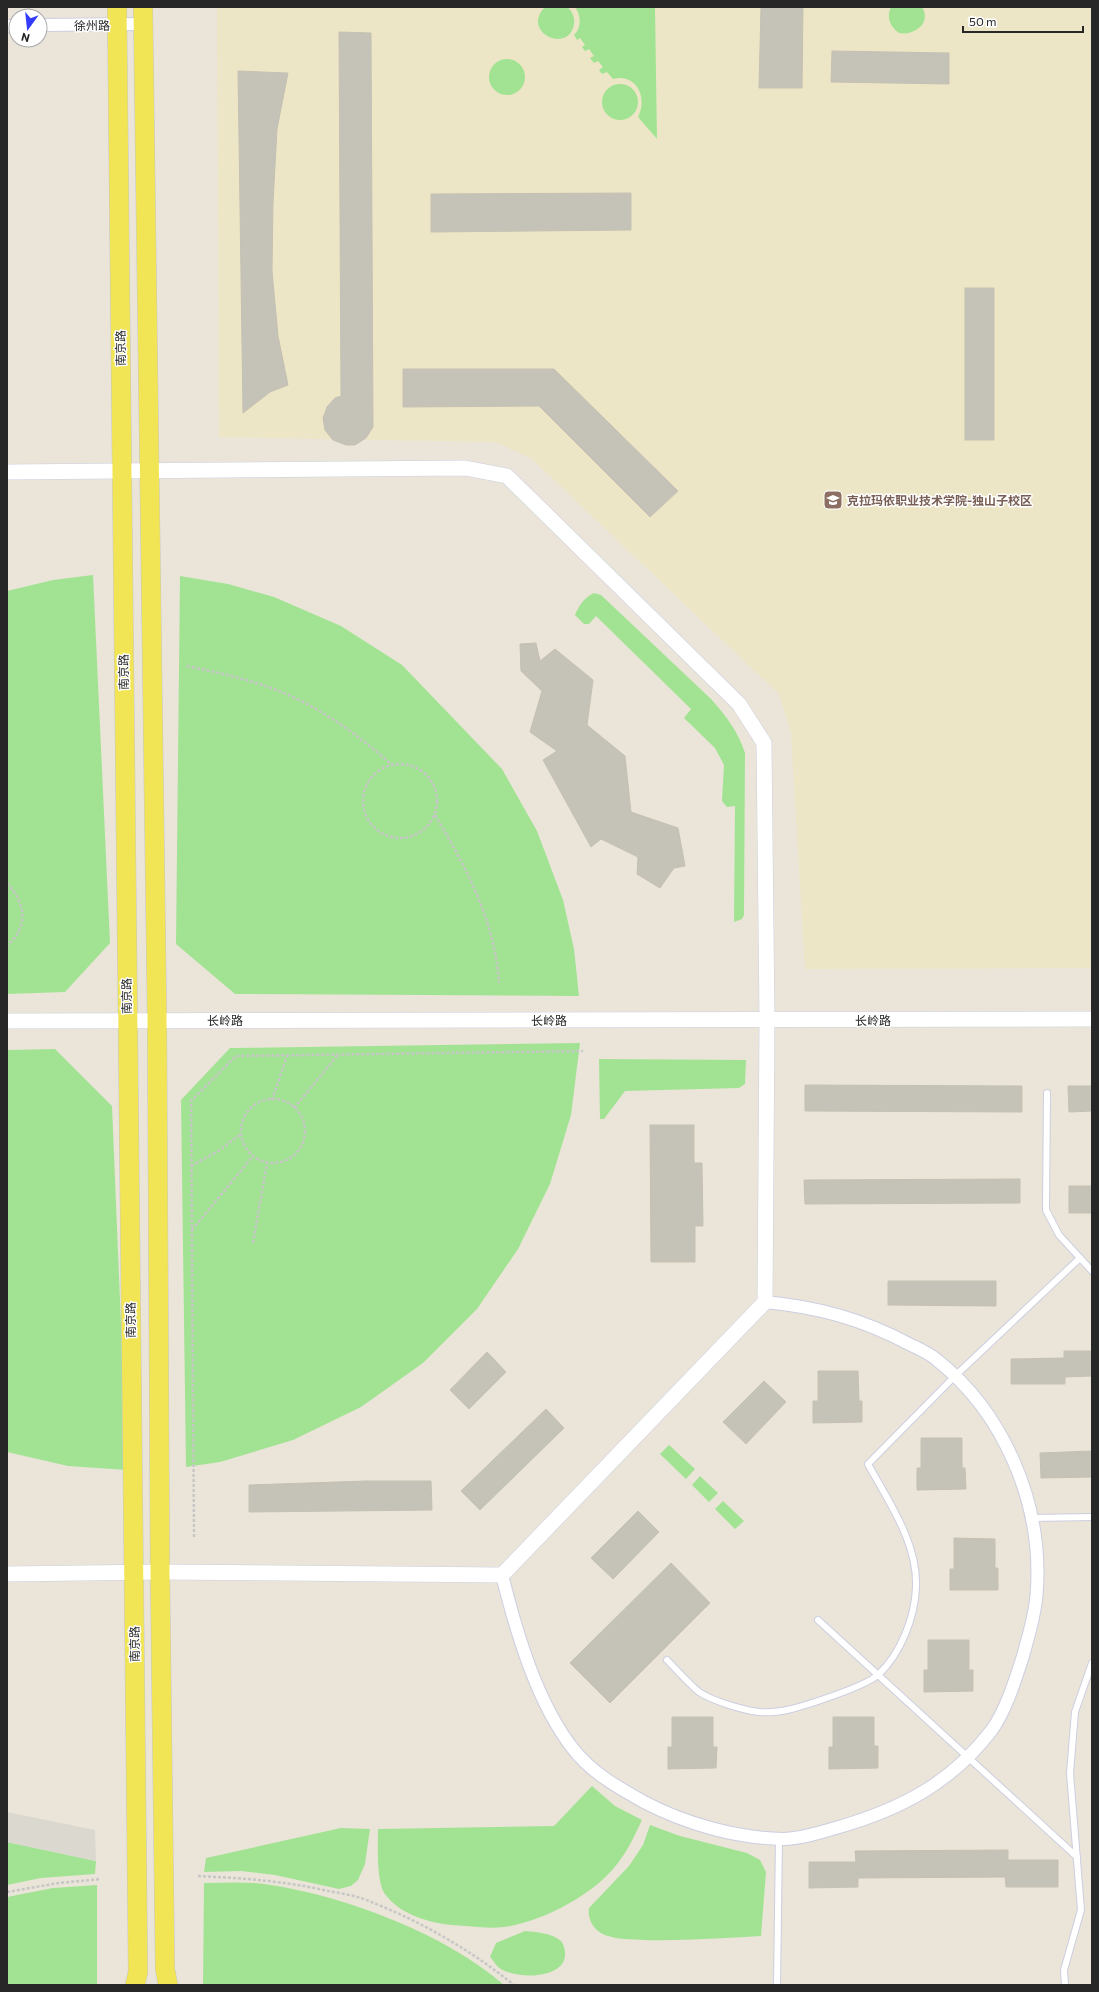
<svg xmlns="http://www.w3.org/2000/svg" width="1099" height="1992" font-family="Commissioner,'Noto Sans SC',sans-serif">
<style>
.education{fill:#ede6c6}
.green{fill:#a2e393}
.plaza{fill:#dbd8cf}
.building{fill:#c5c2b8;stroke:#c5c1b2}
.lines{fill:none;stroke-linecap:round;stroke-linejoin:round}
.service-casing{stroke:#cdcee1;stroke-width:8}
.minor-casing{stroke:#cdcee1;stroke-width:14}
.tertiary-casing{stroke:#cdcee1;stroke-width:16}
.primary-casing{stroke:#c7c7c7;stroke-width:20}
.path{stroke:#c7c7c7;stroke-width:2.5;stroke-dasharray:3 2;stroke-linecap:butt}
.service{stroke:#fff;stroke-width:6}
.minor{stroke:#fff;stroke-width:12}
.tertiary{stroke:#fff;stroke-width:15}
.primary{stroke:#f2e555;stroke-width:19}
.labels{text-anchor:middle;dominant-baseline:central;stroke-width:3;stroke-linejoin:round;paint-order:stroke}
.street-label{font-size:12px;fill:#272727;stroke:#fff}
.education-label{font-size:12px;font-weight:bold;fill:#785e54;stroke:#fff;text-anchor:start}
</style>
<rect width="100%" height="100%" fill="#eae5d8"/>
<!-- education -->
<polygon class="education" points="217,7 1092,7 1092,968 805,969 791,732 779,694 531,458 495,442 219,437"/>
<!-- green -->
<g class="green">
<path d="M545,7H567C572,11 575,17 574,24C569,55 520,32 545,7Z"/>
<path d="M575,7H655L657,139L638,117C648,99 637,73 613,79L607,72L602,74L599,70L603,67L598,61L594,63L590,58L594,56L589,49L585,51L582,47L585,45L580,38L577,40L574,35C582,28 581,15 575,7Z"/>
<path d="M891,7H922C932,23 914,36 899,33C890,27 886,17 891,7Z"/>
<circle cx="507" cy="77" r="18"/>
<circle cx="620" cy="102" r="18"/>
<polygon points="93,575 110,943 65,992 7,994 7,591 53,580"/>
<polygon points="180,576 228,584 274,597 341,626 402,665 502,769 537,831 563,900 574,949 579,996 235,994 176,944"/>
<path d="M594,593L601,595L711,699C726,716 738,731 745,753L744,915L742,919L734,922L735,806L727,807L722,801L724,765L715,748L684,718L691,709L596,616L589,624H584L575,615C579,605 585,597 594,593Z"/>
<polygon points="580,1043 571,1115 550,1184 518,1249 477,1309 423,1363 361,1407 293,1440 220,1462 186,1467 181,1100 230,1048"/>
<polygon points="55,1049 112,1106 127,1470 68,1466 7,1452 7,1050"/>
<polygon points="599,1059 746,1060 745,1084 739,1088 625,1091 604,1119 600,1119"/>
<polygon points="669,1445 695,1469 686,1479 660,1454"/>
<polygon points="700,1476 718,1493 709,1502 692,1485"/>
<polygon points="723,1501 744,1521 735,1529 715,1509"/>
<path d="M592,1786L615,1806L642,1820C635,1835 628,1850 618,1863C595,1894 542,1922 504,1927C487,1929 469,1926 452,1925C429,1923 399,1914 385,1894C376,1881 378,1845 378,1829L554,1826Z"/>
<path d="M650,1825L680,1836L747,1853L760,1860L766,1872L761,1936C722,1938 683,1941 644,1940C632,1939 617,1940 605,1935C594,1931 587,1919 589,1908L629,1866L643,1845Z"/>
<polygon points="341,1828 370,1829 365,1864 358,1880 351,1886 339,1889 275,1875 241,1871 204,1872 206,1858"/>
<polygon points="7,1842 96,1861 95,1874 41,1878 7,1885"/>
<path d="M204,1883C226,1883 249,1881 271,1885C348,1897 445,1934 504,1985H203Z"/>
<polygon points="97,1885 97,1985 7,1985 7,1897 53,1888"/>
<path d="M525,1931C536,1932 552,1933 561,1941C563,1943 565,1949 565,1952C568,1980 513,1980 498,1967C495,1964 493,1960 490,1957L496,1943Z"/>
</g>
<!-- plaza -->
<polygon class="plaza" points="7,1812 95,1830 96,1861 7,1842"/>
<!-- building -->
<g class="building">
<polygon points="761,7 803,7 802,88 759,88"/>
<polygon points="339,32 371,33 373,427 366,438 355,445 346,445 333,440 325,430 323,418 327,407 335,398 341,396"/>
<polygon points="832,51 949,53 949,84 831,82"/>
<polygon points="238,71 288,73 277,129 273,203 272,271 278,336 288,385 270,392 243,413"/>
<polygon points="631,193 631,230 431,232 431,194"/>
<rect x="965" y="288" width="29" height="152"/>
<polygon points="403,369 554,369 678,491 650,517 539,406 403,407"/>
<polygon points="536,643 540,661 555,649 593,680 587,725 625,756 631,812 678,828 685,866 674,868 660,888 637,874 638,857 601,839 591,847 543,760 557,751 530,732 542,691 521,671 520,644"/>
<polygon points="805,1085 1022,1086 1022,1112 805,1111"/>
<polygon points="1068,1086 1092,1086 1092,1111 1069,1112"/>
<polygon points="650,1125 694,1125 694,1163 702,1163 703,1226 695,1226 695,1262 651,1262"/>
<polygon points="1020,1179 1020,1203 805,1204 804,1180"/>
<rect x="1069" y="1186" width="23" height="27"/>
<polygon points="888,1281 996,1281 996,1306 888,1305"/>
<polygon points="1064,1351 1092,1351 1092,1376 1065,1377 1065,1384 1011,1384 1011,1359 1064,1358"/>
<polygon points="487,1352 506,1372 469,1409 450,1390"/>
<polygon points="818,1371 858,1371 859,1401 862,1401 862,1422 813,1423 813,1401 818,1401"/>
<polygon points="764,1381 786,1402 746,1444 723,1422"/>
<polygon points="546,1409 564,1428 480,1510 461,1491"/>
<polygon points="921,1438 962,1438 962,1468 965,1468 966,1489 917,1490 917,1468 921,1468"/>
<polygon points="1092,1451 1092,1477 1041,1478 1040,1453"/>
<polygon points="366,1481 431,1481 432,1510 249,1512 249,1485"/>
<polygon points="638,1511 659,1532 613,1579 591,1558"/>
<polygon points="954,1538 995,1539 995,1568 998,1568 998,1590 950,1590 950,1569 954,1569"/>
<polygon points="671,1563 710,1603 610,1703 570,1663"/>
<polygon points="928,1640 969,1640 969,1670 973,1670 973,1691 924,1692 924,1670 928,1670"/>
<polygon points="672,1717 713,1717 713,1747 717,1747 716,1768 668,1769 668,1747 672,1747"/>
<polygon points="833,1717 874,1717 874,1746 878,1746 878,1768 829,1769 829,1747 833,1747"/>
<polygon points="1008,1850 1008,1860 1058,1860 1058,1887 1006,1887 1005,1877 858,1878 858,1887 809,1888 809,1862 856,1862 855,1851"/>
</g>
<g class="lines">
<defs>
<g id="service">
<polyline points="1047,1093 1046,1210 1059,1235 1092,1271"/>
<polyline points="1032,1518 1092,1517"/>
<polyline points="818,1620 1077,1857"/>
<path d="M667,1660C677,1670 688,1683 699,1692C713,1701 742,1710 759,1712C779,1714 800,1707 818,1701C833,1696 869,1684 879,1674C901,1653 915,1617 916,1587C918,1543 888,1501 868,1464L955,1376L1080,1258"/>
<polyline points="777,1985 779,1838"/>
<polyline points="1065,1985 1064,1970 1081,1910 1070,1773 1075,1712 1092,1663"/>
</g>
<g id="minor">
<polyline points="40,25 143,24"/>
<polyline points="7,26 16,26"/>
<path d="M502,1575C516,1631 537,1704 574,1750C592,1773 619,1788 644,1802C686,1824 736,1838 783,1839C801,1839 822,1832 839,1827C901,1809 951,1783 991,1731C1005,1713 1016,1678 1023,1656C1029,1634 1036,1611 1037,1588C1042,1503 1004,1413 937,1360C929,1353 919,1349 909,1344C862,1319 818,1307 765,1302"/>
</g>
<g id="tertiary">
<polyline points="7,472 465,468 507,476 739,704 764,743 767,1020 765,1302 502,1575 160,1572 7,1574"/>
<polyline points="7,1021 1092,1019"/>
</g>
<g id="primary">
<polyline points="117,7 138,1972 135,1985"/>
<polyline points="143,7 157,1020 160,1572 165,1969 168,1985"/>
</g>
</defs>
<!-- service casing -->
<use href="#service" class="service-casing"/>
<!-- minor casing -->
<use href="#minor" class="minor-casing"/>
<!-- tertiary casing -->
<use href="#tertiary" class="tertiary-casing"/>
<!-- primary casing -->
<use href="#primary" class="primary-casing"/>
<!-- path -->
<g class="path">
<path d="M187,666C224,674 263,682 297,699C332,716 363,739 392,765"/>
<circle cx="400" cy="801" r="37"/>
<path d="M435,815C466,867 495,921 499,983"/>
<path d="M7,883C26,904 29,926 7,946"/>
<circle cx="273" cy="1131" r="32"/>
<polyline points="272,1100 287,1056"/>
<polyline points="294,1108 337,1056"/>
<polyline points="191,1166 218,1151 241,1134"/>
<polyline points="192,1230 253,1156"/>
<polyline points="253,1243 267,1163"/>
<polyline points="194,1537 191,1101 236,1056 583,1051"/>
<path d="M198,1876C242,1878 285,1881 328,1891C339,1893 351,1895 361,1898C417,1919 468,1948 514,1985"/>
<polyline points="7,1892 59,1883 101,1879"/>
</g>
<!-- service -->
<use href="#service" class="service"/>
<!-- minor -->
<use href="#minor" class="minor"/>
<!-- tertiary -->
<use href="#tertiary" class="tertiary"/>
<!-- primary -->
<use href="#primary" class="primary"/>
</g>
<!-- icons -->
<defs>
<symbol id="university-square" viewBox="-11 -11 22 22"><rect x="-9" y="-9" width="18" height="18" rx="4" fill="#8d6e63" stroke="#fff"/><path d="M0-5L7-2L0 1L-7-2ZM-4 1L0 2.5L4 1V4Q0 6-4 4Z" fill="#fff"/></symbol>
</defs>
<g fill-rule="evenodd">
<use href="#university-square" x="822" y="489" width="22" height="22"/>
</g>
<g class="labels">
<!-- street labels -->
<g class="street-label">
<text transform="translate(92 25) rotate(-1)">徐州路</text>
<text transform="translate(120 348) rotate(-91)">南京路</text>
<text transform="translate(123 672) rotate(-91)">南京路</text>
<text transform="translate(126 996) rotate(-91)">南京路</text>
<text x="225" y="1020">长岭路</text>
<text x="549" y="1020">长岭路</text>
<text x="873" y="1020">长岭路</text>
<text transform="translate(130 1320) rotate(-91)">南京路</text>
<text transform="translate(134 1644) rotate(-91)">南京路</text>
</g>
<!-- education labels -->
<g class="education-label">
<text x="847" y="500">克拉玛依职业技术学院-独山子校区</text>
</g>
</g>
<!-- border -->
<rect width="1099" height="1992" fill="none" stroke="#272727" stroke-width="16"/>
<!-- north arrow -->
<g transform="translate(28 28) rotate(195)"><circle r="19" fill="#ffffff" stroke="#a9a9a9"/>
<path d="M0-3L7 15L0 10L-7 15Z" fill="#333bfc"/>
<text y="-6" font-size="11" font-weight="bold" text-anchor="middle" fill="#272727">N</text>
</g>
<!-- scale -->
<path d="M963 26v6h120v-6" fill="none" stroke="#272727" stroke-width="2"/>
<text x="969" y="26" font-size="12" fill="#272727" stroke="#ffffff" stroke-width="3" paint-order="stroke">50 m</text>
</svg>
